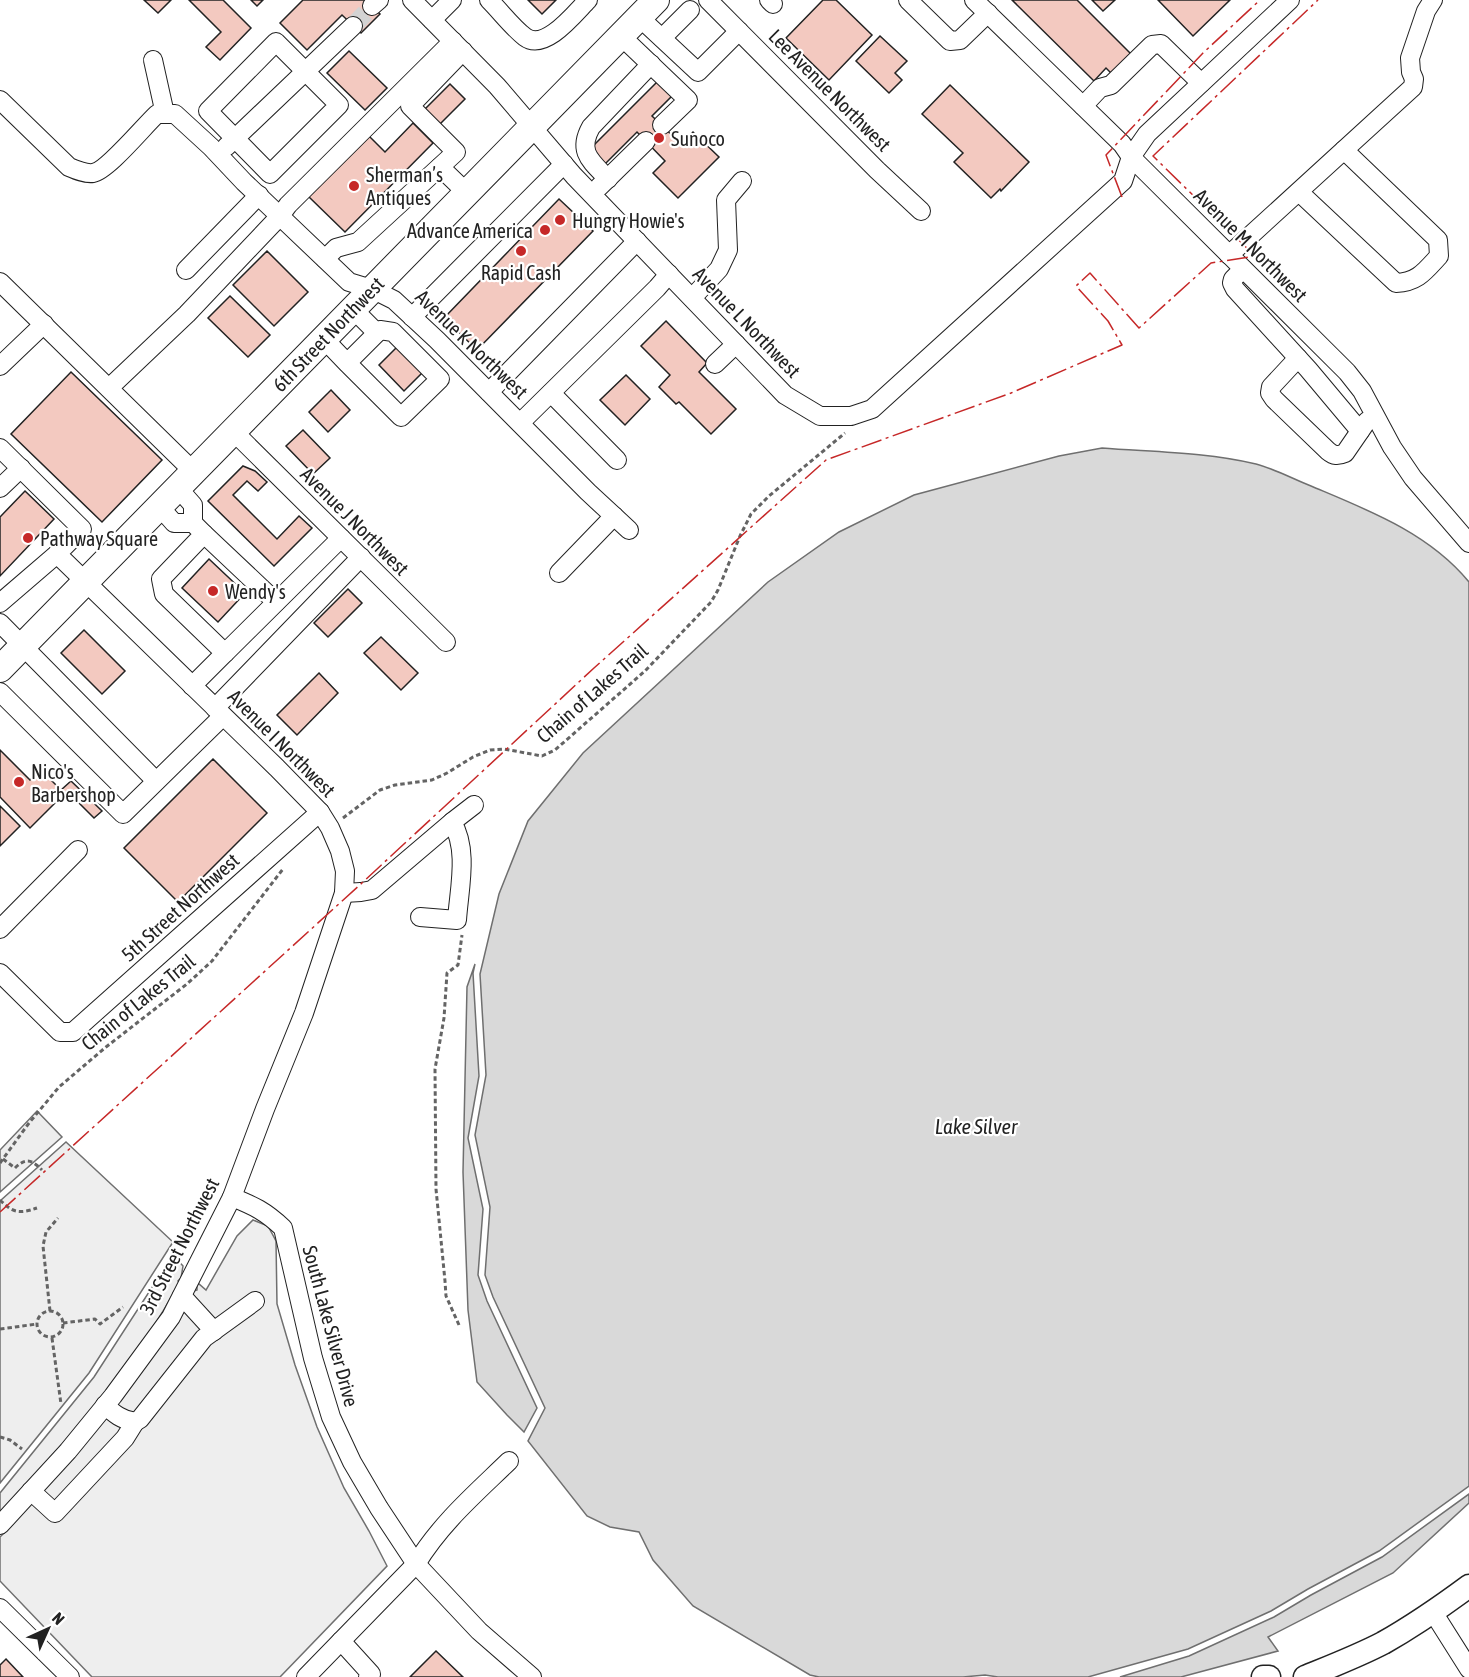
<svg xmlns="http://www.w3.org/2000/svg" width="1469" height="1677" font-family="'Asap Condensed',sans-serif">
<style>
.green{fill:#eee;stroke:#6f6f6f;stroke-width:1.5}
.water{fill:#d9d9d9;stroke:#6f6f6f;stroke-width:1.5}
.building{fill:#f3c9c0;stroke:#222;stroke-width:1.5}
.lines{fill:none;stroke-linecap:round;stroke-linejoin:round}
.minor-tunnel{stroke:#d3d3d3;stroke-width:18;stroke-dasharray:18 9;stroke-linecap:butt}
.minor-casing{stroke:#222;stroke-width:20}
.major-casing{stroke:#222;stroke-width:25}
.highway-casing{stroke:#222;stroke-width:28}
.path{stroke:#646464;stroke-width:3;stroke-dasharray:4.5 3;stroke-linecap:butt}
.minor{stroke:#fff;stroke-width:18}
.major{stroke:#fff;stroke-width:22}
.highway{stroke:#fff;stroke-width:26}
.power{stroke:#c62828;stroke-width:1.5;stroke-dasharray:21 4.5 3 4.5;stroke-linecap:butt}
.poi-dot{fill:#c62828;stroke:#fff;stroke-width:2}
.labels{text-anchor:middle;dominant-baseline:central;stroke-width:4.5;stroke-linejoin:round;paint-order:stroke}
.street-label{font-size:20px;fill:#222;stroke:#fff}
.poi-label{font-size:20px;fill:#222;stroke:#fff;text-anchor:start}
.water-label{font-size:21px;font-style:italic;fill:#222;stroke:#fff}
</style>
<rect width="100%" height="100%" fill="#fff"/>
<!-- green -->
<g class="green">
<polygon points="37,1111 62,1137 0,1192 0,1150"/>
<polygon points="66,1142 173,1242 89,1373 0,1483 0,1201"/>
<polygon points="253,1220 268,1226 276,1241 277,1304 295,1365 317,1427 344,1488 369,1531 387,1566 280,1677 92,1677 0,1581 0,1537 12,1525 194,1291 197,1290 197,1285 199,1284 206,1290 237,1236"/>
<path d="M173,1255L183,1266L181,1278L178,1281L179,1283C134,1368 64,1443 0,1514V1493L94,1377Z"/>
</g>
<!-- water -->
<g class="water">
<path d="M1102,448C1153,452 1206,452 1256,464C1275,469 1293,479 1311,486C1368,510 1429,533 1469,582V1486L1379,1551L1308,1589L1271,1611L1188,1649L1088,1677H998L985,1675L963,1677H819L810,1675L693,1606L653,1560L639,1532L610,1527L587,1516L528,1441L545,1408L493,1297L485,1275L490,1207L475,1135L486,1075L480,974L499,894L528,821L583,753L768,582L839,532L914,495L1059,456Z"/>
<polygon points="475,964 473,973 479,1076 468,1138 483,1209 478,1275 487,1301 537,1408 524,1432 507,1415 477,1382 468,1310 463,1172 467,987"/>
<polygon points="1469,1494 1469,1503 1393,1573 1268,1637 1278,1651 1181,1677 1120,1677 1189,1656 1274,1617 1311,1595 1382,1557"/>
</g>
<!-- building -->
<g class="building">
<polygon points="144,0 171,0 158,13"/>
<polygon points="189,0 223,0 251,28 220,60 206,47 221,32"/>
<polygon points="251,0 263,0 257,6"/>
<polygon points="303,0 366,0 380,14 361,33 342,15 307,50 280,23"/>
<polygon points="528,0 556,0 542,14"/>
<polygon points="823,0 836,0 872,35 829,80 786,38"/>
<polygon points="1012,0 1077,0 1134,57 1115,77 1106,68 1094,81"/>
<polygon points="1092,0 1115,0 1103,11"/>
<polygon points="1158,0 1230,0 1193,36"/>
<polygon points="880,36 907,61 895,73 902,80 889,93 856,61"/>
<polygon points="349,51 387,88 365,110 327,73"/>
<polygon points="661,78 676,92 652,116 681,144 693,132 719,157 678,198 653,173 665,161 637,132 603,166 588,151"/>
<polygon points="450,84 465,99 437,127 422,112"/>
<polygon points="950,85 1029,162 1001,191 1000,189 991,198 954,162 963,153 922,114"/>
<polygon points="413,123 433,143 345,232 308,196 368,135 385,152"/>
<polygon points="559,199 593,231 477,350 444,318"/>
<polygon points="267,251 308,292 274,326 233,285"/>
<polygon points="230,296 270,335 248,357 208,318"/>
<polygon points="666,321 707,363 699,372 736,409 711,434 679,402 676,404 659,387 670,375 641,346"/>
<polygon points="398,346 423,372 404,391 379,365"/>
<polygon points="71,372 162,460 102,522 11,434"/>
<polygon points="626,375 650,399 625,425 600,400"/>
<polygon points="331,390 350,410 328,432 309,412"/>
<polygon points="303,430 330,458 313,474 286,446"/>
<polygon points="243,466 255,471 267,482 258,491 247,481 233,495 277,539 299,516 312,528 274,566 208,501"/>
<polygon points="25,491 54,519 0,576 0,517"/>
<polygon points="209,559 245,593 218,622 182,588"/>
<polygon points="348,589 362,603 328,637 314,623"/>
<polygon points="84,630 125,671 102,694 61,653"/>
<polygon points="381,637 418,673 401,690 364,653"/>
<polygon points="319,673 338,693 297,735 277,715"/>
<polygon points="0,750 30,780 41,770 61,790 71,781 102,811 94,818 67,791 30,828 0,797"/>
<polygon points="213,759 267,813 178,902 124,848"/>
<polygon points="0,806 20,826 0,846"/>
<polygon points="436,1651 463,1677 410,1677"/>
<polygon points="6,1659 23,1677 0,1677 0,1665"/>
</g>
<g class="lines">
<!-- minor-tunnel -->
<polyline class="minor-tunnel" points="353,26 372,6"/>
<defs>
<g id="minor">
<polyline points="412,0 497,86 574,176 785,395 820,416 851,416 872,409 1123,181 1131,157 1147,134 1290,0"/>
<path d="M489,0C501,12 512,27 525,37C545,52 575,13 588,0"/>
<polyline points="708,0 877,170 921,211"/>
<polyline points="769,0 773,4"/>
<polyline points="908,0 950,41 960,40 988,13"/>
<polyline points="974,0 1122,144 1131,157 1347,372 1362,391 1392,447 1413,478 1469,543"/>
<polyline points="372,6 379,0"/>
<polyline points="639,17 698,72 739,31"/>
<polyline points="432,20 452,0"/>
<polyline points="621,36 688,100 662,125"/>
<polyline points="662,38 690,10"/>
<polygon points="276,42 339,105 270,174 208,111"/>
<polyline points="153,60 165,114"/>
<path d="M0,100L69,167C76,170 85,174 93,173C107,171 144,126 157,114H175L211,147L244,182L349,282L372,289L394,300L437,340L588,492L629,530"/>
<polyline points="1083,106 1100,88 1111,85 1152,45 1161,44 1201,83"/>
<polyline points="226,147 353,26"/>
<polyline points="440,167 467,193"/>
<path d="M608,179C591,161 577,152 591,127L651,64"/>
<polyline points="599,187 646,141"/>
<path d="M1299,192L1396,283C1418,282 1425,271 1439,256L1438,240L1344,150"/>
<polyline points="1229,255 1413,87 1414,79 1411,72 1410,58 1426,11 1433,0"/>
<polyline points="325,259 336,248 358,242 456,152 410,106 463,51"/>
<polyline points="1243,269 1233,279 1232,283 1235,289 1308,369 1360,431"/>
<polyline points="186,270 259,195"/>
<polyline points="0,282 194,472"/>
<polyline points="692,298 719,269 728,250 726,200 742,181"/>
<polyline points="353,309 377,333"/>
<polyline points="412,317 564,164"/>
<polyline points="324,339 347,363 401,417 440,379 393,332 380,330 347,363"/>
<path d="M1298,358L1271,387L1270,393L1274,399L1328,451C1334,456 1338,456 1345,453L1367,421"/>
<polyline points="715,364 736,344"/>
<polyline points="0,366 44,324"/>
<polyline points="109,388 187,314 280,216 288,205 453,41"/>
<polyline points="489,392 637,241"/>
<polyline points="551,393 617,460"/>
<polyline points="520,423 657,288 669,274"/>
<polyline points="233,431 446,642"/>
<polyline points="0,448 82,529 57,554 277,768 320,812 330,828 340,851 345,871 344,893 304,1013 265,1109 232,1197 171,1317 113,1396 68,1451 0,1525"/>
<polyline points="0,488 21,468"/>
<polyline points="159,506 174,523 193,523 193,505 178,488"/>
<polyline points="193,523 204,534 161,579 164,594 225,653 341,538"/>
<polyline points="204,534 276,602"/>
<polyline points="559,573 614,516"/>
<polyline points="0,603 57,554"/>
<polyline points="0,623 156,781"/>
<polyline points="192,686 225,653"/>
<polyline points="0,692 123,814 223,716"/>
<polyline points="215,708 361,557"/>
<polyline points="452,822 474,805"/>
<path d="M344,893L361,892L372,890L452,822C469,850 459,889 457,920L420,917"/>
<polyline points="0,929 78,850"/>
<polyline points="0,973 60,1032 73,1032 320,812"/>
<path d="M232,1197C254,1206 265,1211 283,1228L313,1358L331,1417L352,1462L379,1508L416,1564L479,1631L532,1677"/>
<polyline points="182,1296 214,1331"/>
<path d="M105,1405C114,1414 122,1420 135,1422L140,1419L204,1338L255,1301"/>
<polyline points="31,1491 55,1513 125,1438 135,1422"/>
<polyline points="0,1608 70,1677"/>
<polyline points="1433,1612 1469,1669"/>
<polyline points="341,1641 371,1674 368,1677"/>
<path d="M306,1677L416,1564C441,1523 475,1494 509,1461"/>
</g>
<g id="major">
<polyline points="1263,1677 1269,1677"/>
<path d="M1305,1677C1332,1666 1358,1656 1383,1643C1413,1626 1442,1606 1469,1586"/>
</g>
<polyline id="highway" points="0,669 656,0"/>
</defs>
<!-- minor casing -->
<use href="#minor" class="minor-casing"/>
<!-- major casing -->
<use href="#major" class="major-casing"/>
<!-- highway casing -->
<use href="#highway" class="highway-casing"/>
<!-- path -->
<g class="path">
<polyline points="343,818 380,790 395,785 432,780 447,773 473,757 490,750 504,749 542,756 555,750 645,671 711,602 718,590 740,536 751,514 769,496 845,433"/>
<path d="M3,1159L15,1168C26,1157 32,1160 42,1170"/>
<polyline points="0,1163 29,1123 59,1087 106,1047 187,984 212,961 283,869"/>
<path d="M0,1200C13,1213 19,1214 37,1208"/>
<circle cx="50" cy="1324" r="13"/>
<polyline points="50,1311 43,1246 46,1232 58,1218"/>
<polyline points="63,1323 95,1319 100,1324 123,1307"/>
<polyline points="459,1325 446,1296 445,1281 436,1189 435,1069 444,1018 447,973 458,965 462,935"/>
<polyline points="0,1329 37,1324"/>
<polyline points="52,1338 61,1404"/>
<polyline points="0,1437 10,1440 22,1449"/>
</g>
<!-- minor -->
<use href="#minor" class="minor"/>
<!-- major -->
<use href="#major" class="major"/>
<!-- highway -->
<use href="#highway" class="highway"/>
<!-- power -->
<g class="power">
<polyline points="1122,197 1106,155 1203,53 1260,0"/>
<polyline points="0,1212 363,882 594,668 826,460 1011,393 1122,345 1108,321 1076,286 1090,273 1139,328 1211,263 1255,256 1153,156 1318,0"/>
</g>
</g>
<!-- markers -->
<g class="poi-dot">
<circle cx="659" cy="138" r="6"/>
<circle cx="354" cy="186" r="6"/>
<circle cx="560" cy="220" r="6"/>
<circle cx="545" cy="230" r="6"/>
<circle cx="521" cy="251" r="6"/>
<circle cx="28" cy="538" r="6"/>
<circle cx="213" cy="591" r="6"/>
<circle cx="19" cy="782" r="6"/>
</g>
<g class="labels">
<!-- street labels -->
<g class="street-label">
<text transform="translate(830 90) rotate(45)">Lee Avenue Northwest</text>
<text transform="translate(1251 245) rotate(45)">Avenue M Northwest</text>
<text transform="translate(747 322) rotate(46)">Avenue L Northwest</text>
<text transform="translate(328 334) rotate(-46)">6th Street Northwest</text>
<text transform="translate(472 344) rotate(44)">Avenue K Northwest</text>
<text transform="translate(355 521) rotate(45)">Avenue J Northwest</text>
<text transform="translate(592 693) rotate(-41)">Chain of Lakes Trail</text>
<text transform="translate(282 743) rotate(45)">Avenue I Northwest</text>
<text transform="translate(180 907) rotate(-42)">5th Street Northwest</text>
<text transform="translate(138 1002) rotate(-39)">Chain of Lakes Trail</text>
<text transform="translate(179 1246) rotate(-63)">3rd Street Northwest</text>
<text transform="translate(331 1326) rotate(75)">South Lake Silver Drive</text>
</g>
<!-- poi labels -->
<g class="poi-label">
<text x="671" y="138">Sunoco</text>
<text x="366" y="174">Sherman’s<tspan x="366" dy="23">Antiques</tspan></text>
<text x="572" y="220">Hungry Howie's</text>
<text x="533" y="230" text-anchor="end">Advance America</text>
<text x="521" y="272" text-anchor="middle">Rapid Cash</text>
<text x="40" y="538">Pathway Square</text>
<text x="225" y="591">Wendy's</text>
<text x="31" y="771">Nico's<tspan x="31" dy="23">Barbershop</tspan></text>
</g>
<!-- water labels -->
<g class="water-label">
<text x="976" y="1126">Lake Silver</text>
</g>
</g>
<!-- north arrow -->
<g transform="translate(48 1629) rotate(45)" stroke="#ffffff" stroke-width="4.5" paint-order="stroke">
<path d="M0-4.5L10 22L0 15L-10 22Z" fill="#222222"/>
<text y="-9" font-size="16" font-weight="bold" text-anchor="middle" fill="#222222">N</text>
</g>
</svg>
